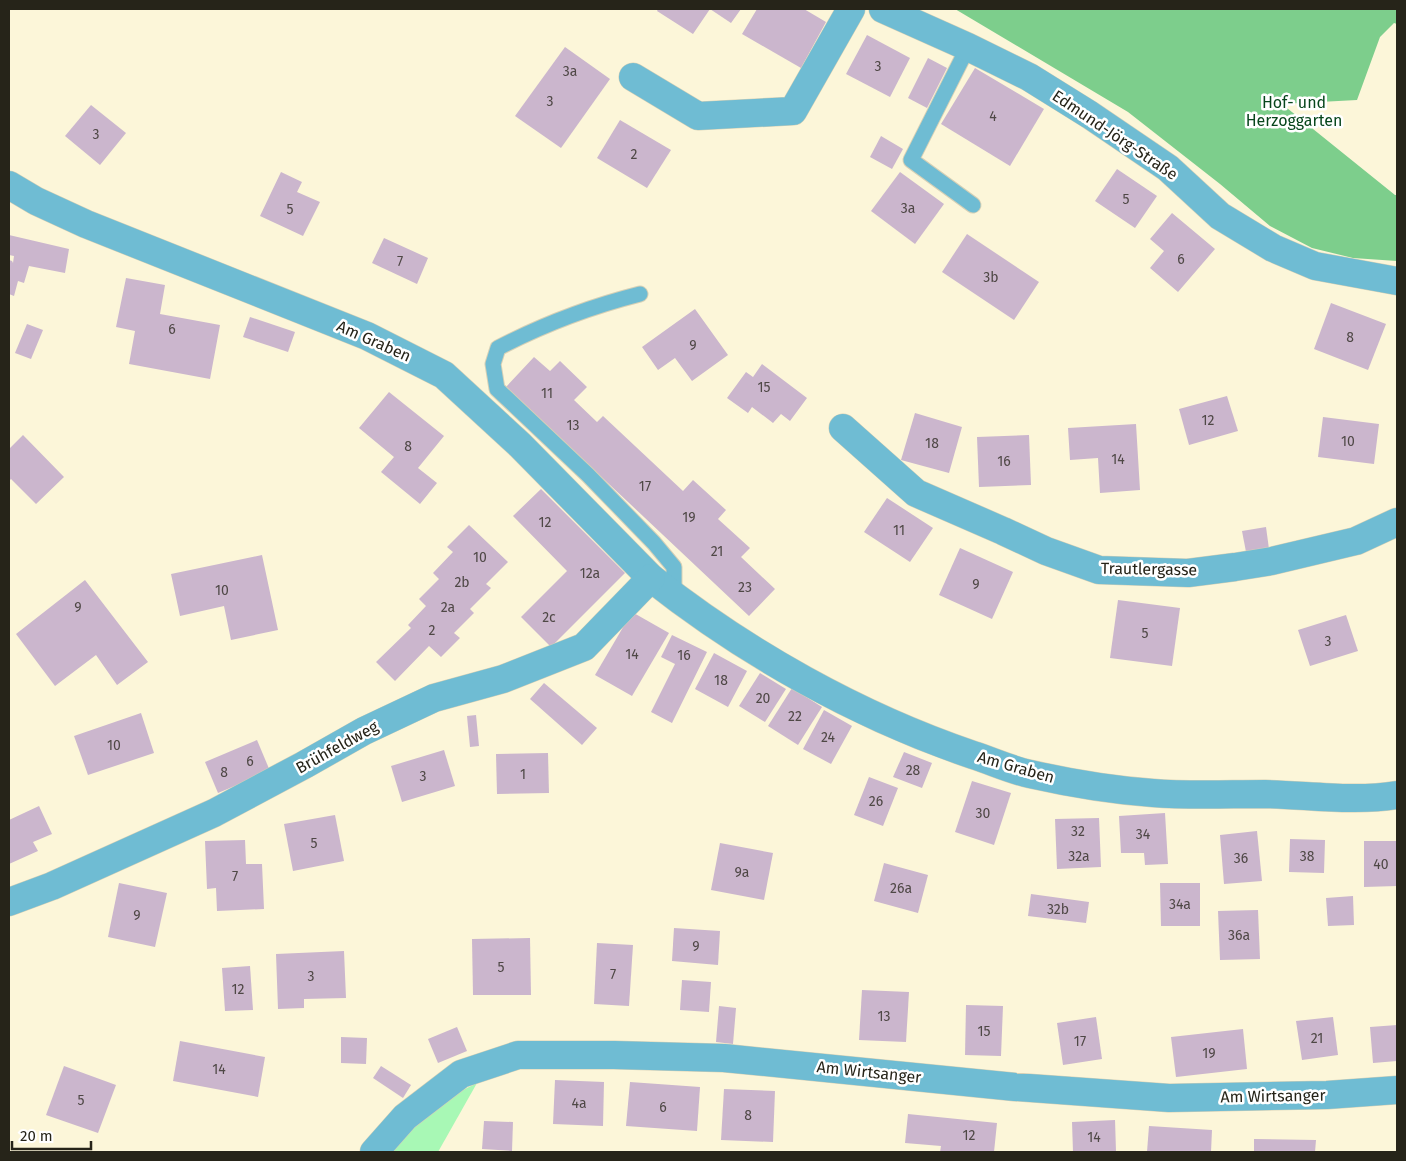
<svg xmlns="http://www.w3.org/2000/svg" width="1406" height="1161" font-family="'Fira Sans',sans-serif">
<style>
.green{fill:#a8f8b5}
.forest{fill:#7dce8c}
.building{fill:#cbb6cd}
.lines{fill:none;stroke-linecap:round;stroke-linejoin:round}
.lane-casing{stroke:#d5d0b6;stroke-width:17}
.street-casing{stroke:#d5d0b6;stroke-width:29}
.lane{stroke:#6fbcd3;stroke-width:15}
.street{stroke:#6fbcd3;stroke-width:28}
.labels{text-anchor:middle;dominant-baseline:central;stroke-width:5;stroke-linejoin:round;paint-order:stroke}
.number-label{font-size:14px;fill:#4f4846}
.park-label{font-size:16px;fill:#07461c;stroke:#fff}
.street-label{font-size:16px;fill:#262419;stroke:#fff}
</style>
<rect width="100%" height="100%" fill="#fcf6d9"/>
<!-- green -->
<polygon class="green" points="477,1083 438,1152 390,1152 417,1121 449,1097"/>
<!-- forest -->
<polygon class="forest" points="955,9 1397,9 1397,24 1394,23 1380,37 1357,100 1282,104 1395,195 1397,195 1397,261 1353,258 1312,248 1270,226 1220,184 1128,112"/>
<!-- building -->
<g class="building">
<polygon points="658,9 741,9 731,23 710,9 693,34 657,11"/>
<polygon points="757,9 804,9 826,22 801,68 742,34"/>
<polygon points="867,35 910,58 890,97 846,74"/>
<polygon points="565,47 610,79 561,148 515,116"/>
<polygon points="928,58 947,68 927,108 908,98"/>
<polygon points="975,68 1044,109 1010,166 941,124"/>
<polygon points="91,105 126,133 100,165 65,136"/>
<polygon points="620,120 671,150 647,188 597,158"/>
<polygon points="881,136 903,149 892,169 870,157"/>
<polygon points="1117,169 1157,196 1135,228 1095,201"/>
<polygon points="281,172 302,182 297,192 320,202 303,236 260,216"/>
<polygon points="900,172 944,204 915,244 871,211"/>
<polygon points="1172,213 1215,249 1178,292 1150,268 1164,251 1150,239"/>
<polygon points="967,234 1039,282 1014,320 942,272"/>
<polygon points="9,235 69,249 65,273 29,266 24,283 18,281 14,296 9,294 9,260 12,261 13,263 14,256 9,255"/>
<polygon points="384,238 428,258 417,284 372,263"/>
<polygon points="126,278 165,285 160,314 220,325 210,379 129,364 135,331 116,327"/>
<polygon points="1331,303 1386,324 1368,370 1314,349"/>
<polygon points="695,309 728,355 692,381 675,358 658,370 642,347"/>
<polygon points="250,317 295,332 288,352 243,337"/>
<polygon points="27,324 43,330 31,359 15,353"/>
<polygon points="534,357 550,371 560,361 587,387 574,400 597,422 603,416 683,491 693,480 726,510 718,519 750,548 741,557 775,589 749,616 506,387"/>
<polygon points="762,364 807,398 790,421 781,414 773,423 752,407 748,413 727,398 746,372 753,377"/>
<polygon points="389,392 444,436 418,468 437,483 420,504 381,472 394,457 359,428"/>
<polygon points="1227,396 1238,431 1189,445 1179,409"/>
<polygon points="915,413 962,427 949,473 901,460"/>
<polygon points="1323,417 1379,424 1374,464 1318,457"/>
<polygon points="1136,424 1140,490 1100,493 1098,458 1070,460 1068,428"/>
<polygon points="23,435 64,477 36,504 11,479 9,481 9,449"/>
<polygon points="1029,435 1031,485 979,487 977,437"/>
<polygon points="541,489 625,573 551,647 521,617 567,571 513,516"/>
<polygon points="887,498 933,528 910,562 864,532"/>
<polygon points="469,525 508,562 486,584 491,588 470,609 474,613 454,633 460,638 441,657 429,646 395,681 376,662 411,628 408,625 426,606 419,599 439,579 433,573 453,552 447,547"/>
<polygon points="1266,527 1269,549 1246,552 1242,531"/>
<polygon points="960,548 1013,572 992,619 939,595"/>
<polygon points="262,555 278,630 231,640 224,606 180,616 171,574"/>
<polygon points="85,580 148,662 117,685 96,655 55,686 16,634"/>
<polygon points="1118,600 1180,608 1172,666 1110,658"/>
<polygon points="632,612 669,633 632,696 595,675"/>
<polygon points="1346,615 1358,651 1310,666 1298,630"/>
<polygon points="672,635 707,652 672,723 651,712 675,664 661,657"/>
<polygon points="714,653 747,671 728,707 695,689"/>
<polygon points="760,673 786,689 765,722 739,706"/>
<polygon points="544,683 597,728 582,745 530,699"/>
<polygon points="792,688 822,707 798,745 768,726"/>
<polygon points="824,710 852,726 831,764 803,749"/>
<polygon points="141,713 154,753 88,775 74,736"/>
<polygon points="476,715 479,746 470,747 467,716"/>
<polygon points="257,740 270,771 218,793 205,762"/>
<polygon points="444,750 455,786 402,802 391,766"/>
<polygon points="904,752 932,763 922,788 893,777"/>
<polygon points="548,753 549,793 497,794 496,754"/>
<polygon points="869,777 898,788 883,826 854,815"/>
<polygon points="972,781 1011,793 994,845 955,832"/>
<polygon points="39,806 52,834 33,842 38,851 9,864 9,820"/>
<polygon points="1165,813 1168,864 1145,865 1144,853 1121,853 1119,816"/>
<polygon points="335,815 344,861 293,871 284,824"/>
<polygon points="1099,818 1101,867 1057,869 1055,819"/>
<polygon points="1257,831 1262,881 1224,884 1220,835"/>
<polygon points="1290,839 1325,840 1324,873 1289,872"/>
<polygon points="245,840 246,864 262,864 264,909 217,911 216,888 207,889 205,841"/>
<polygon points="1364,841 1397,841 1397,886 1364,887"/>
<polygon points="720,843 773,853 764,900 711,890"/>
<polygon points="884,863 928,875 918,913 874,901"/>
<polygon points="119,883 167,893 155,947 108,937"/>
<polygon points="1160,883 1200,883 1200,926 1161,926"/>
<polygon points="1031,894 1089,902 1086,923 1028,916"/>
<polygon points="1353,896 1354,925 1328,926 1326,898"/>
<polygon points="1258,910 1260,959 1220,960 1218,911"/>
<polygon points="674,928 720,931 718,965 672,961"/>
<polygon points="530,938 531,995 473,995 472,939"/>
<polygon points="597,943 633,945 629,1006 594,1004"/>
<polygon points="344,951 346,998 304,999 304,1008 278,1009 276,954"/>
<polygon points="250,966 253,1010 225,1011 222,968"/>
<polygon points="682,980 711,982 709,1012 680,1010"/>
<polygon points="862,990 909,992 906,1042 859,1040"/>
<polygon points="966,1005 1003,1006 1001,1056 965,1055"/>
<polygon points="719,1006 736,1008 733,1044 716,1042"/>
<polygon points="1096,1017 1102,1059 1063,1065 1057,1023"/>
<polygon points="1333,1017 1338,1055 1302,1060 1296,1021"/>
<polygon points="1397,1025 1397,1061 1373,1063 1370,1027"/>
<polygon points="457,1027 467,1051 438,1063 428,1039"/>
<polygon points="1243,1029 1247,1069 1176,1077 1171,1037"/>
<polygon points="341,1037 367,1038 366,1064 341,1063"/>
<polygon points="180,1041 265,1057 258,1097 173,1081"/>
<polygon points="64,1066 116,1085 98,1133 46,1115"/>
<polygon points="381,1066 411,1085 403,1098 373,1078"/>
<polygon points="555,1080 604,1082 603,1126 553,1124"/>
<polygon points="630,1082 700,1087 697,1131 626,1126"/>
<polygon points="724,1089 775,1091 773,1142 721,1140"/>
<polygon points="908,1114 997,1123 994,1152 940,1152 941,1146 905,1143"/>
<polygon points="1115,1120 1116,1152 1073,1152 1072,1122"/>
<polygon points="484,1121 513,1122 512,1151 482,1149"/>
<polygon points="1149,1126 1212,1130 1211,1152 1147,1152"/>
<polygon points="1254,1139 1316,1140 1315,1152 1254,1152"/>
</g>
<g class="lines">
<defs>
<g id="lane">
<polyline points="968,47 911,160 973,205"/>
<path d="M640,294C589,307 544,324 498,348L493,364L497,389L588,475L654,543L674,567V597"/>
</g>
<g id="street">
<polyline points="883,9 968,47 1029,77 1090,115 1168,168 1220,216 1273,248 1315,266 1397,281"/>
<polyline points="633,77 698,116 793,111 851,9"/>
<path d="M9,185L36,201L86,224L367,336L444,375L520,445L651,578C746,653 858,716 973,755C992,761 1011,770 1030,774C1070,783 1112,790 1153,793C1190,796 1228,794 1265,794C1309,795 1354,802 1397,795"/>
<polyline points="843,428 916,493 1003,531 1046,551 1099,570 1188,573 1235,567 1272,561 1356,541 1397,522"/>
<polyline points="9,902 52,886 214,813 304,765 364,731 434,698 503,679 584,647 651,578"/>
<polyline points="374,1152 405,1117 461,1074 518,1055 614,1055 724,1058 1015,1087 1169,1098 1327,1095 1397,1090"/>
</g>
</defs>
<!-- lane casing -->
<use href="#lane" class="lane-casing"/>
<!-- street casing -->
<use href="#street" class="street-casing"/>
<!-- lane -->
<use href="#lane" class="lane"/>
<!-- street -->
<use href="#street" class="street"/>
</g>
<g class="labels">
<!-- number labels -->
<g class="number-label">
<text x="878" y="66">3</text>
<text x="570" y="71">3a</text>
<text x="550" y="101">3</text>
<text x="993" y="116">4</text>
<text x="96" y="134">3</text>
<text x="634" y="154">2</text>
<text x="1126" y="199">5</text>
<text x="908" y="208">3a</text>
<text x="290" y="209">5</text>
<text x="1181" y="259">6</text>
<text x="400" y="261">7</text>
<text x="991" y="277">3b</text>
<text x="172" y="329">6</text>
<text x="1350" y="337">8</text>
<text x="693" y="345">9</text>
<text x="764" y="387">15</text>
<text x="547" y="393">11</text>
<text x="1208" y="420">12</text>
<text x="573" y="425">13</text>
<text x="1348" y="441">10</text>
<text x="932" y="443">18</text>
<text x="408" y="446">8</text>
<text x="1118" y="459">14</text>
<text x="1004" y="461">16</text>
<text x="645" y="486">17</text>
<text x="689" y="517">19</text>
<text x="545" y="522">12</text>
<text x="899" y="530">11</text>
<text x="717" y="551">21</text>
<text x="480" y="557">10</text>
<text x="590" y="573">12a</text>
<text x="462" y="582">2b</text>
<text x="976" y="584">9</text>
<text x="745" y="587">23</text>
<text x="222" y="590">10</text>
<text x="78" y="607">9</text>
<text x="448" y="607">2a</text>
<text x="549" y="617">2c</text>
<text x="432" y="630">2</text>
<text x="1145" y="633">5</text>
<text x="1328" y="641">3</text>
<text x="632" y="654">14</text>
<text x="684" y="655">16</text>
<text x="721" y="680">18</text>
<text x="763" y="698">20</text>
<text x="795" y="716">22</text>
<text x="828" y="737">24</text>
<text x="114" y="745">10</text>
<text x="250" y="761">6</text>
<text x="913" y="770">28</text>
<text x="224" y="772">8</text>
<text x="523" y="774">1</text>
<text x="423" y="776">3</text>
<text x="876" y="801">26</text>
<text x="983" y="813">30</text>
<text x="1078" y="831">32</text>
<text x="1143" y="834">34</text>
<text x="314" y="843">5</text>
<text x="1079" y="856">32a</text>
<text x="1307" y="856">38</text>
<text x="1241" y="858">36</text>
<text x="1381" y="864">40</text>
<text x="742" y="872">9a</text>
<text x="235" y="876">7</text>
<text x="901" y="888">26a</text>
<text x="1180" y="904">34a</text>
<text x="1058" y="909">32b</text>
<text x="137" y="915">9</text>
<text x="1239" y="935">36a</text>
<text x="696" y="946">9</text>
<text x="501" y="967">5</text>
<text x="613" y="974">7</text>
<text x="311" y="976">3</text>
<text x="238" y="989">12</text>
<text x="884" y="1016">13</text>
<text x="984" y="1031">15</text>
<text x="1317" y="1038">21</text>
<text x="1080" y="1041">17</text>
<text x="1209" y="1053">19</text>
<text x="219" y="1069">14</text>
<text x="81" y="1100">5</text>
<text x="579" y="1103">4a</text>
<text x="663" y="1107">6</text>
<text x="748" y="1115">8</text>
<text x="969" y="1135">12</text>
<text x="1094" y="1137">14</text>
</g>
<!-- park labels -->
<g class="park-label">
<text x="1294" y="102">Hof- und<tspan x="1294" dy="18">Herzoggarten</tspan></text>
</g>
<!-- street labels -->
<g class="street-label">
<text transform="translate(1115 135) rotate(34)">Edmund-Jörg-Straße</text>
<text transform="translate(374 341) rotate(24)">Am Graben</text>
<text transform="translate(1149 569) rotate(1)">Trautlergasse</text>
<text transform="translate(337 747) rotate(-29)">Brühfeldweg</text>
<text transform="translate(1016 767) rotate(16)">Am Graben</text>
<text transform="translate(869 1072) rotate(6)">Am Wirtsanger</text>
<text transform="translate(1273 1096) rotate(-1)">Am Wirtsanger</text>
</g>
</g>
<!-- border -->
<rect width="1406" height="1161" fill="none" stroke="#262419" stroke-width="20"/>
<!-- scale -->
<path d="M12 1141v8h79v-8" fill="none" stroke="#262419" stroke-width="2.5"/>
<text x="20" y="1141" font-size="15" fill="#262419" stroke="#ffffff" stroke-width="4" paint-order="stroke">20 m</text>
</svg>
